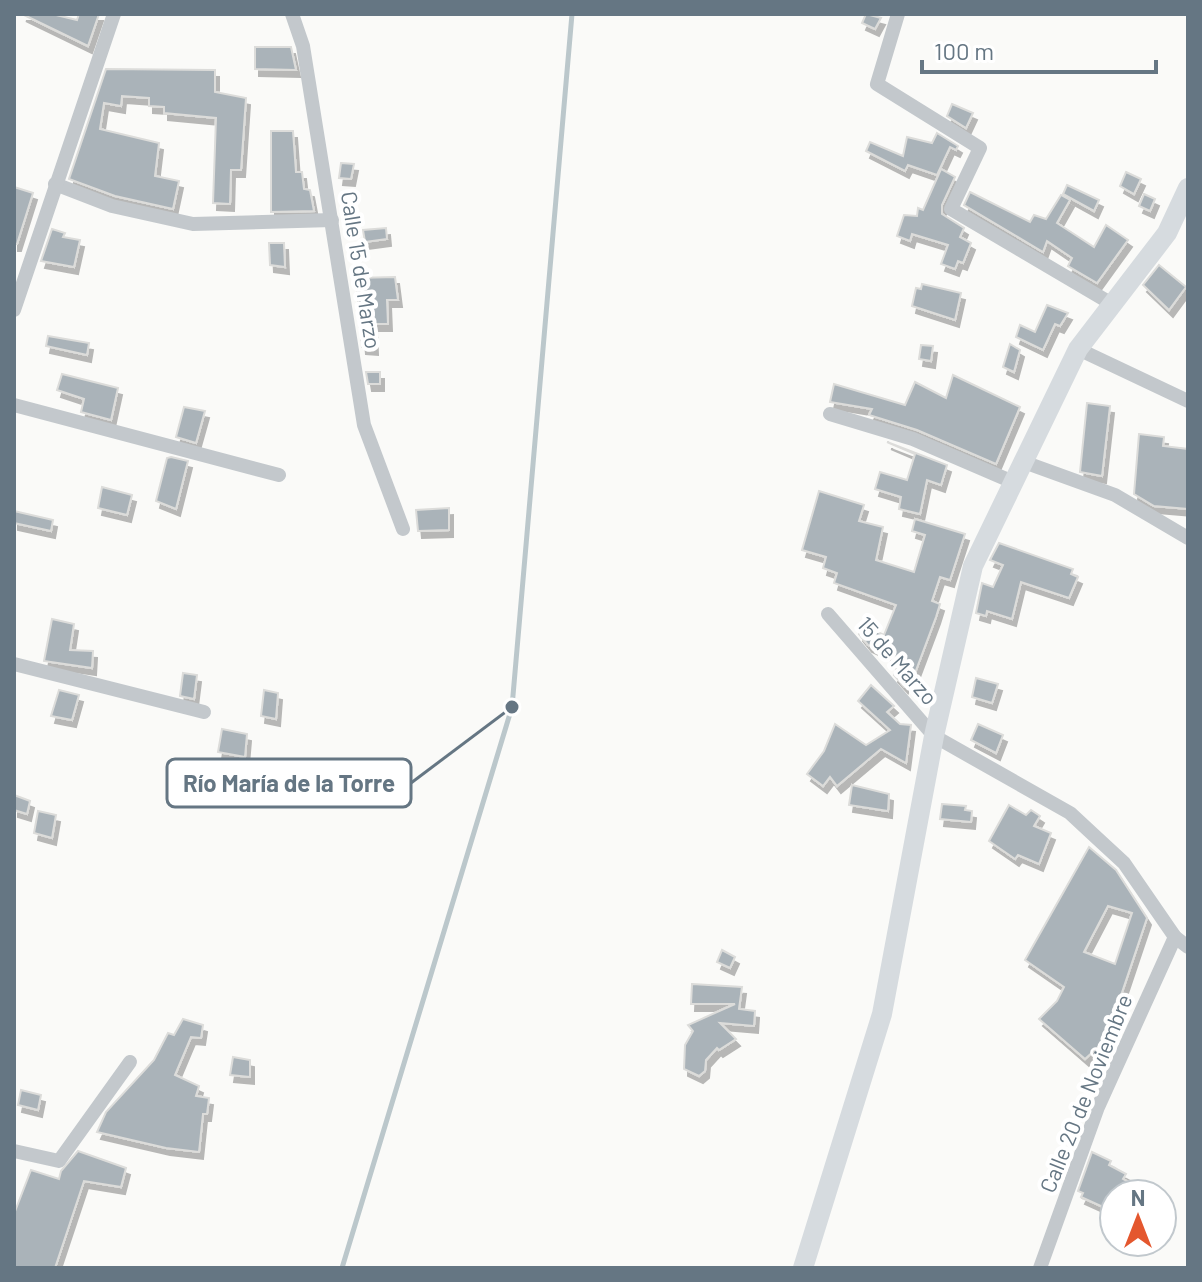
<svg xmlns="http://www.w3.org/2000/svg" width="1202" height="1282" font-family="Barlow,sans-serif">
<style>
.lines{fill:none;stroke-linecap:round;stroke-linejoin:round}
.stream{stroke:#bbc7cb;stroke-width:5}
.building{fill:#aab3b9;stroke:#dcdcda;stroke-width:2;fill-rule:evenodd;filter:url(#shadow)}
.minor{stroke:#c3c8cc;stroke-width:14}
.secondary{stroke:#d6dbdf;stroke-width:20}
.labels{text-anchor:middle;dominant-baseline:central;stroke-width:8;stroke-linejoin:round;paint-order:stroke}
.street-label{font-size:22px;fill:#657683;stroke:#fff}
.leader{fill:none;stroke:#657683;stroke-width:3}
.callout-dot{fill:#657683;stroke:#fff;stroke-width:3}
.callout{fill:#fff;stroke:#657683;stroke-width:3}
.callout-label{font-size:24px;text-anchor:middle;font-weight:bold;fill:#657683}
</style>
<defs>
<filter id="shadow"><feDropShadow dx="4" dy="7" stdDeviation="0" flood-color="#0004"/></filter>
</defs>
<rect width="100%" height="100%" fill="#fafaf8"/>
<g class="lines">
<!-- stream -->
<polyline class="stream" points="342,1268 512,707 572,14"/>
</g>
<!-- building -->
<g class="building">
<polygon points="22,14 52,14 77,20 79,14 99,14 88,46"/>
<polygon points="866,14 881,18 875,29 862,23"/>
<polygon points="255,47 291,47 296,70 255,69"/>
<polygon points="106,69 215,70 215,92 246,98 241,170 231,170 230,204 213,203 216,118 164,113 164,107 149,106 149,98 122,96 121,106 104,103 100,129 159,143 155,176 179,181 173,209 115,196 69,179"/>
<polygon points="952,104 973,113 966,128 947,116"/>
<polygon points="271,131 293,131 296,172 302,172 304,189 310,190 314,211 271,212"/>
<polygon points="937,133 958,146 956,150 950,147 937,175 908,165 905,171 866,151 870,142 903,156 907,137 932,143"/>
<polygon points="341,163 354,164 351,179 339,178"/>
<polygon points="941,169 955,177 942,205 942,214 964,228 960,237 971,243 963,263 958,261 955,269 941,264 948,245 912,234 910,241 897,236 904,215 917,216 918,208 923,210"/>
<polygon points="1126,172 1141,179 1134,194 1120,186"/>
<polygon points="1067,185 1099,200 1094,211 1063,194"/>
<polygon points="14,187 33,193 17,244 14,244"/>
<polygon points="970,192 1030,222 1034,215 1046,219 1061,195 1070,200 1057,223 1094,247 1106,225 1128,240 1097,283 1068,266 1072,258 1047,241 1043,252 964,205"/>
<polygon points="1144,194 1155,199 1150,211 1139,206"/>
<polygon points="386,228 387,239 365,242 363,230"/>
<polygon points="52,229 65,233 63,237 80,240 74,267 41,261"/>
<polygon points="269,243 284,243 285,267 270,265"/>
<polygon points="1159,265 1186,287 1169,310 1143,285"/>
<polygon points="395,277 398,300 387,300 388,324 373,324 374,348 362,347 356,278"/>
<polygon points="922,284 961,293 955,320 912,306 916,288 921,289"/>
<polygon points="1047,305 1068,313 1060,326 1055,324 1043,350 1016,337 1020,325 1035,332"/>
<polygon points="48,336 89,343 87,355 46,346"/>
<polygon points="1010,344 1020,350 1014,372 1003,367"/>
<polygon points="921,345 933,346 931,361 919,359"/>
<polygon points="366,372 380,372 380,384 368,384"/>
<polygon points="62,374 118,388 111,420 81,412 84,399 57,390"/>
<polygon points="953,375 1020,407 996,464 917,430 869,415 872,409 830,402 834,384 905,405 915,382 946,398"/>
<polygon points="1087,403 1110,406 1102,476 1080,472"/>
<polygon points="184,407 205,411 196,443 176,437"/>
<polygon points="1139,434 1164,437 1163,446 1188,449 1188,509 1154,506 1134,494"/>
<polygon points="887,442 947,465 941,485 927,480 920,514 899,509 901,497 875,489 880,472 907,480 915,454"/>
<polygon points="171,457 188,461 176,509 156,501 167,458"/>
<polygon points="102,487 132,495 127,515 98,508"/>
<polygon points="819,491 864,505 859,521 883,527 876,560 914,572 925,535 912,531 915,519 965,534 950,580 940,577 932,601 940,604 936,617 912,681 906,680 904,686 894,675 899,666 892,662 894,657 868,645 859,634 862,625 884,635 896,605 834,583 837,573 823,568 826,557 802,550"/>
<polygon points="449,508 449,530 418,531 416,510"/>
<polygon points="14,511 53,520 51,531 14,523"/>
<polygon points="999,543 1073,569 1071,574 1078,577 1069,598 1021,582 1012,619 987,611 986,616 976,613 982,583 993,587 1003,565 990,560"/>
<polygon points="52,619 74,624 70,650 93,651 92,668 44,661"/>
<polygon points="183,673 197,675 194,699 180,696"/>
<polygon points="976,678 998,684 992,703 972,697"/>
<polygon points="871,685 894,706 887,712 900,724 911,725 906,763 881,749 837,786 830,777 823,786 807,774 824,751 835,724 866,745 890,730 858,701"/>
<polygon points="59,690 79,695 72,720 51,716"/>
<polygon points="264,690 278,693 276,719 261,716"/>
<polygon points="978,724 1003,735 996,753 971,740"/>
<polygon points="222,729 247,734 245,757 218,752"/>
<polygon points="852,785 889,794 888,811 849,805"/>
<polygon points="14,795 30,801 27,814 14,810"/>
<polygon points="942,804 966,806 965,810 972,811 971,822 940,819"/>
<polygon points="1009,805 1026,815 1031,810 1040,816 1034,826 1051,833 1039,864 1018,855 1015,859 989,841"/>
<polygon points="38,811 56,815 52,838 34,833"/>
<path d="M1089,847L1116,870L1147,918L1106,1040L1085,1059L1039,1019L1057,1001L1064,987L1025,960ZM1108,906L1132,913L1115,964L1084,952Z"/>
<polygon points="722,950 735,957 730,968 717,962"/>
<polygon points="692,984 742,987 739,1009 755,1011 754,1026 720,1023 736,1039 719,1050 717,1048 706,1060 705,1071 699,1076 684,1069 685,1045 693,1031 688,1025 735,1004 691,1004"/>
<polygon points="183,1019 203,1025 201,1038 191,1037 175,1075 199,1086 196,1096 209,1098 207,1114 203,1114 199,1152 166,1148 97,1132 106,1112 154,1060 168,1033 174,1035"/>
<polygon points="233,1057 250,1060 250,1077 230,1075"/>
<polygon points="21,1090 41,1095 38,1110 18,1105"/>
<polygon points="78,1151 126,1168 121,1187 84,1181 55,1268 14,1268 14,1214 31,1170 59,1179 61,1171"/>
<polygon points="1092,1152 1111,1161 1109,1165 1126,1174 1123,1179 1149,1194 1114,1194 1114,1212 1081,1197 1083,1193 1078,1191"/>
</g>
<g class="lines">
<!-- minor -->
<g class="minor">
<polyline points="292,14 303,46 364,425 403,529"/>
<polyline points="898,14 877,84 980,148 951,209 1112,304"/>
<polyline points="55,184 112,206 193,224 332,220"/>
<polyline points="14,310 114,14"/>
<polyline points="1078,349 1188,401"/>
<polyline points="14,405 279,475"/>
<polyline points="830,414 913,439 1013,482"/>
<polyline points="1021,461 1115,495 1188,538"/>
<polyline points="828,614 934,736 1070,813 1098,839 1124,863 1175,937 1188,947"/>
<polyline points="14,664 204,712"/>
<polyline points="14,1151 59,1161 130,1062"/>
<polyline points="1040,1268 1098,1107 1175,937"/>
</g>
<!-- secondary -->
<polyline class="secondary" points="803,1268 882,1014 934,736 973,566 1078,349 1167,233 1188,188"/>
</g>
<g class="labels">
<!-- street labels -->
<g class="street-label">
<text transform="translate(362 270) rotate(81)">Calle 15 de Marzo</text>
<text transform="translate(898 660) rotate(49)">15 de Marzo</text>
<text transform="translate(1085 1093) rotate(-68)">Calle 20 de Noviembre</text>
</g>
</g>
<!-- callouts -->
<path class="leader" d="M512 707L411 783"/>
<circle class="callout-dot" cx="512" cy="707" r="8"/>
<rect class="callout" x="167" y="759" width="244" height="48" rx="8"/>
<g class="callout-label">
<text x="289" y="792">Río María de la Torre</text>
</g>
<!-- border -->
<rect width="1202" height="1282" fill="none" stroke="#657683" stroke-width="32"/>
<!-- north arrow -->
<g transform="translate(1138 1218)"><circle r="38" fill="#ffffff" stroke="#c1c8cd" stroke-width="2"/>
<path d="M0-6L14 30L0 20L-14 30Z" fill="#e4572e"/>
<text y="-12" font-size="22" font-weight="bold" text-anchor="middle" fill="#657683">N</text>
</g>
<!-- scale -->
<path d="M922 60v12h234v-12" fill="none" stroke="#657683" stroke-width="4"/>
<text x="934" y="60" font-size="24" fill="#657683" stroke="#ffffff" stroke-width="6" paint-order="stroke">100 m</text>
</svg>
